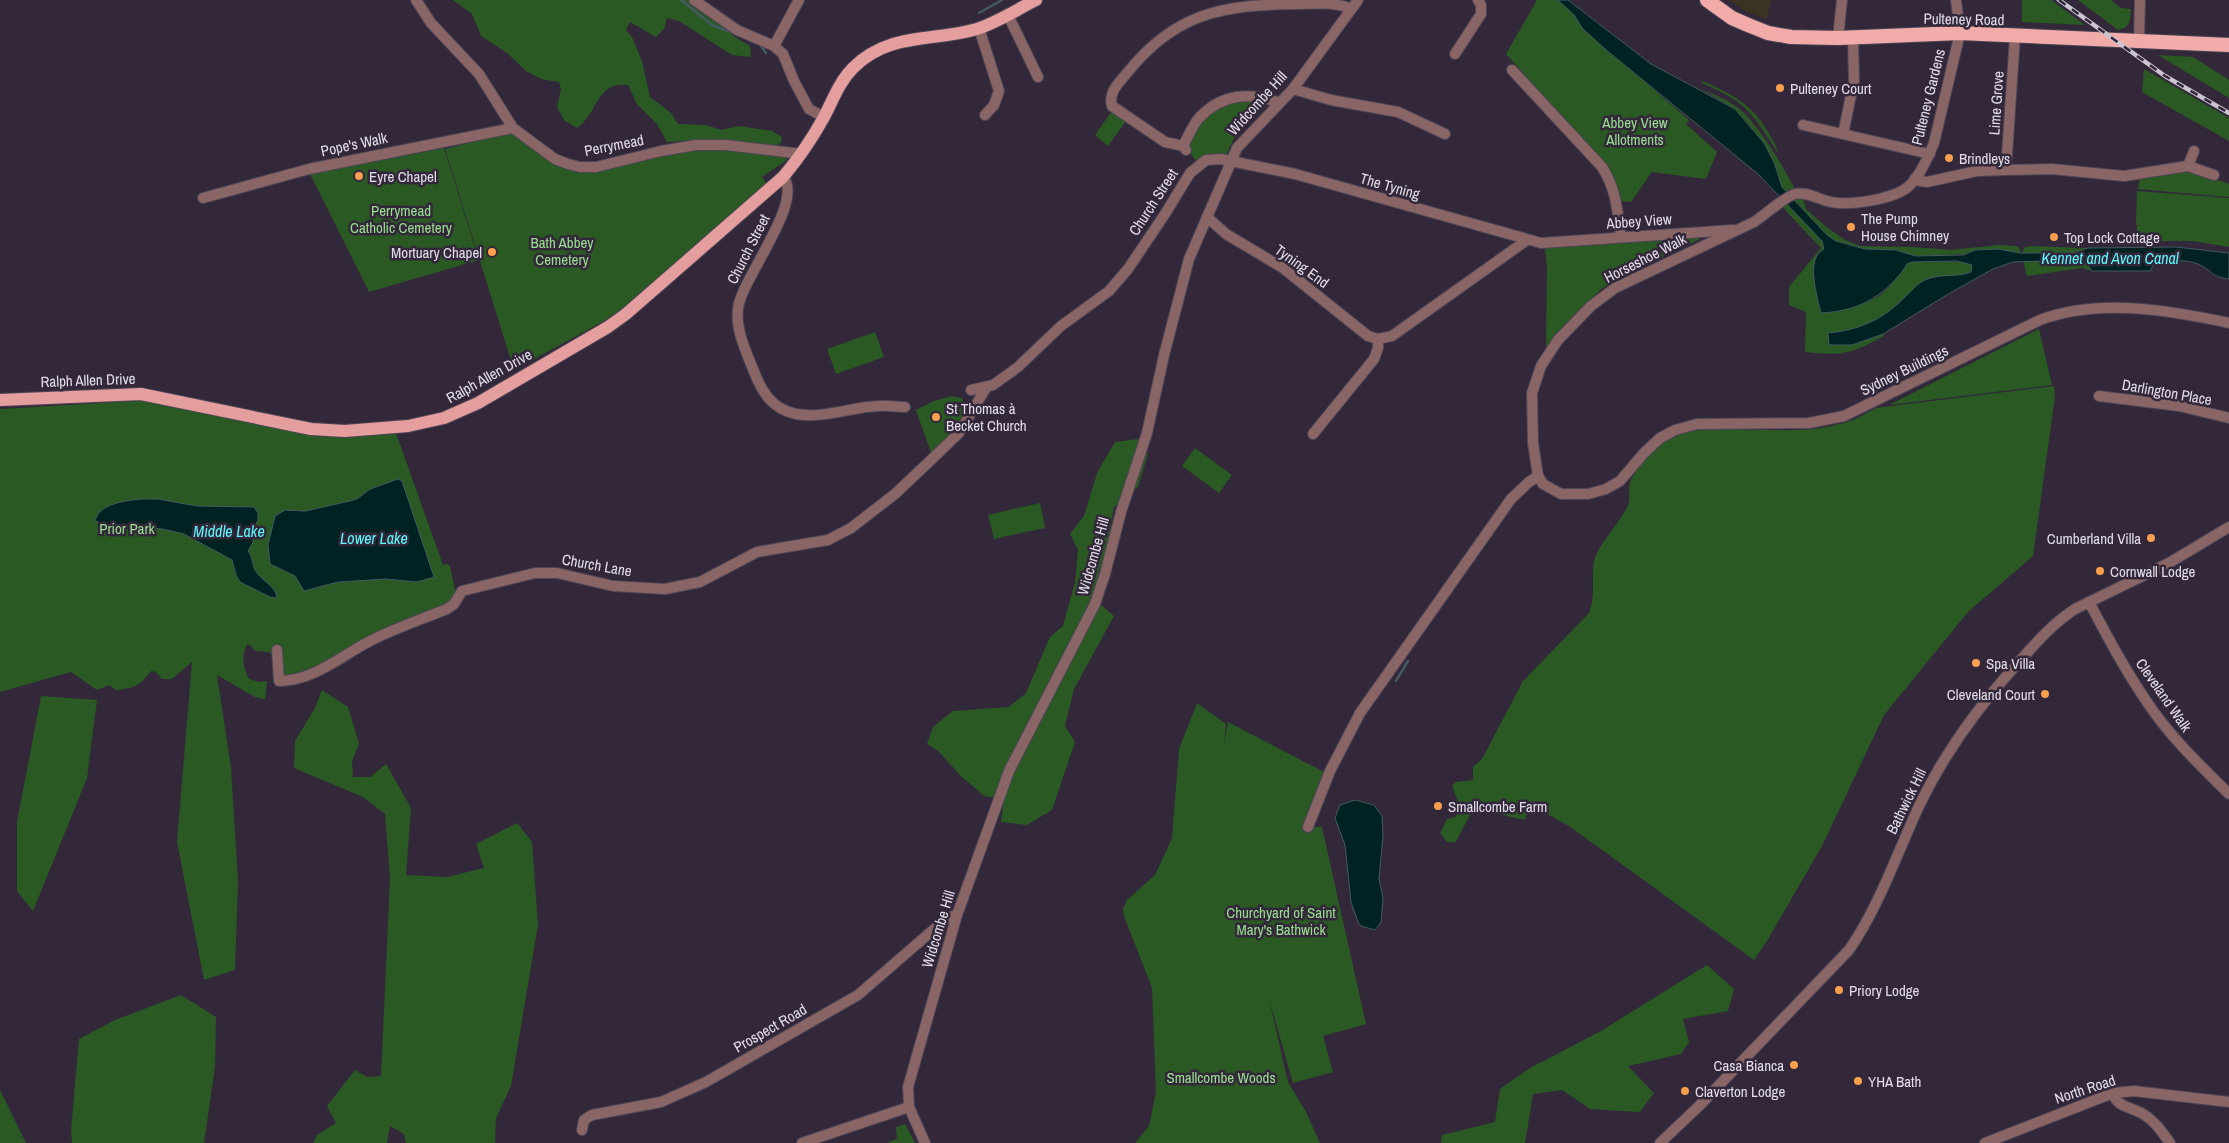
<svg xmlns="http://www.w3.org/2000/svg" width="2229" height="1143" font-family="'Archivo Narrow',sans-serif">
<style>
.education{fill:#3b3322}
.green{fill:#2a5923}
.water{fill:#002223;stroke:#445a5e}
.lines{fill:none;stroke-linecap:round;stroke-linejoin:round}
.stream{stroke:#445a5e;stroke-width:2.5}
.minor-casing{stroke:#4e4556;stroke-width:12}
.tertiary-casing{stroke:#4e4556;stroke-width:12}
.primary-casing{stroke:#4e4556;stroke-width:14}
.trunk-casing{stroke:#4e4556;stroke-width:16}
.minor{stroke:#896665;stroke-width:10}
.tertiary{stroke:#896665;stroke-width:10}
.primary{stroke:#e49e9d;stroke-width:12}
.trunk{stroke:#f1acaa;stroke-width:14}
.rail-casing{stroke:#ccc5d1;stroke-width:4.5}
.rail{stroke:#32283a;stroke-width:2.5;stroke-dasharray:8;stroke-linecap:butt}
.poi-dot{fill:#f99f4d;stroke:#32283a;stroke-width:2}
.labels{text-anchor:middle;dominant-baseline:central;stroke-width:5;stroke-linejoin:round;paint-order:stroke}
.street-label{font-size:15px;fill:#e3dce8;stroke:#32283a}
.poi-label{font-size:15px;fill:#e3dce8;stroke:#32283a;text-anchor:start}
.park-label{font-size:15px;fill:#98de8e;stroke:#32283a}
.water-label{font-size:16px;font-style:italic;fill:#5bf8fc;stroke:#32283a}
</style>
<rect width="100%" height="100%" fill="#32283a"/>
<!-- education -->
<polygon class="education" points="1729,0 1772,0 1766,19 1743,10"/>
<!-- green -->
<g class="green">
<path d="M453,0H690L735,37L750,46L751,57L732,55L679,21L667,18L664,29L656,37L630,22L626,30L632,37L642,61L650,97L671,113L678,124L705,125L722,130L739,126L772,131L782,137L781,143L775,146L707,140L667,142L657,124L637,104L628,85C596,81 599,112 577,128L564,120L557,107L561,89L559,82L541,79L526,71L507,53L481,36L472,14Z"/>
<polygon points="1537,0 1558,0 1574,15 1582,28 1689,120 1686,124 1717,152 1706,179 1652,172 1631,202 1621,201 1614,179 1599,157 1506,54"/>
<polygon points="2022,0 2051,0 2085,25 2022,22"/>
<path d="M2078,0H2111L2121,8L2131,9C2130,21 2131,27 2118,30Z"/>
<polygon points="2158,55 2193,57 2229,80 2229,98"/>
<polygon points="2144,69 2229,118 2229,141 2142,92"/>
<path d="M1703,81C1733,95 1751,103 1768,132C1772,139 1777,146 1778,153C1752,113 1748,103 1702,83Z"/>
<path d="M1702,89C1713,94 1726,99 1737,107C1755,119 1784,167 1794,188L1786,191L1782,187L1774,162L1764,143L1747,122L1735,109Z"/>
<path d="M1245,100L1269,103L1235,136L1226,156L1202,158L1196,161L1188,150C1190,122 1220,103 1245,100Z"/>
<polygon points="1112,111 1126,121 1108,146 1095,135"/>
<polygon points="509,133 513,135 517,133 572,170 695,150 725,149 785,156 787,160 762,177 767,184 615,315 514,370 445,149"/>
<polygon points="444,148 479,260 369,292 310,174"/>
<polygon points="2188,171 2199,173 2229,184 2229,197 2138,189 2140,178 2174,172"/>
<polygon points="2137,191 2229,198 2229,247 2192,241 2136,241 2137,226 2141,226 2136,225"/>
<polygon points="1803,198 1806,209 1825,226 1845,240 1860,246 1913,247 1951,250 1998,245 2016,246 2020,249 2020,253 1998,249 1975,250 1964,254 1916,256 1896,250 1865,249 1836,241 1827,235 1793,199"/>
<path d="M1787,203L1824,244V249L1818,254L1815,287L1821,313C1839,312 1871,304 1884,292C1893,284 1900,273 1907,264L1912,262H1965L1972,265L1973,270C1961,281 1939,273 1924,281C1916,285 1911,292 1904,299C1882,320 1859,330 1828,334L1868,340L1883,334L1884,336C1850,354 1844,356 1805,352L1806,312L1789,305V287L1821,248L1787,212L1783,207Z"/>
<polygon points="1697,236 1700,239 1698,240 1656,260 1601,289 1546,347 1547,266 1545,248"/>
<polygon points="2031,246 2088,248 2074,253 2022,253 2025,247"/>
<polygon points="2023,260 2074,260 2086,263 2092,271 2082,268 2027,276"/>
<polygon points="2039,329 2052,385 1889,405"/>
<polygon points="875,332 884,357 836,374 827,349"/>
<path d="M2054,386L2055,396L2033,556L1968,612L1884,715L1822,846L1767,941L1754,960L1569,826L1529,804L1521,805L1527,811L1525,820L1480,810L1471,813L1456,842H1447L1440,833L1447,819L1455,817L1461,810L1452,786L1456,782L1473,780V767L1482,759L1523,681L1589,613C1596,596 1591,578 1594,561C1598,544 1621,522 1628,505C1631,497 1627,489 1631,480C1640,462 1658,443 1676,435C1691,427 1708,429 1724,429C1774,429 1832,438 1875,408Z"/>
<polygon points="951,396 962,398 968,414 958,429 932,455 916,410 934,401"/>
<path d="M153,400L327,437L396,433L443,565L447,564L450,566L457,599L311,674L283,680V660L268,652L255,651L250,645L247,644C241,656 243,667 249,679L259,682L267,681L265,699L255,697L217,675L231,768L238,881L235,970L204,980L177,842L192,662L172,679H162L156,672L151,671C141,685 133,689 116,690L109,685L97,690L71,672L0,692V409Z"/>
<polygon points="1138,439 1148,454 1138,487 1114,507 1105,555 1098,574 1095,600 1114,616 1074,689 1065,726 1075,742 1052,810 1027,825 1001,822 1004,799 984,796 962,777 938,751 927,744 933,727 953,711 1009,707 1026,693 1050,637 1063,626 1075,582 1078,550 1070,534 1084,516 1097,473 1115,442"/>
<polygon points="1195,448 1232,475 1219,493 1182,466"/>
<polygon points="1040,503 1045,528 994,539 988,515"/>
<polygon points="322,690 348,707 359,744 352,761 353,777 370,777 386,764 411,808 406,875 447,877 484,868 476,844 517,823 532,842 538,925 511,1086 496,1118 495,1143 406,1143 404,1134 390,1126 387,1143 313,1143 317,1135 336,1123 327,1106 355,1070 367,1077 381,1076 390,878 385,814 363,797 294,768 295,741 315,708"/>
<polygon points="41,696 97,700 87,778 33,911 17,891 17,822"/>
<polygon points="1197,703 1226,724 1224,744 1228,722 1324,772 1304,825 1308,827 1322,827 1366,1024 1323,1036 1333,1072 1293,1083 1269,999 1288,1082 1306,1112 1320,1143 1135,1143 1149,1126 1156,1092 1152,988 1124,916 1123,909 1127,900 1155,875 1172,838 1179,749"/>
<polygon points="1707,965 1734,989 1728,1011 1683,1019 1689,1042 1681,1054 1628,1066 1654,1093 1640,1112 1590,1109 1562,1090 1533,1094 1525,1143 1441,1143 1442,1135 1495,1122 1500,1089 1530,1068 1601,1031"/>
<polygon points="181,995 216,1017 215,1067 204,1143 72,1143 71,1130 79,1039 115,1020"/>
<polygon points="0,1090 26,1143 0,1143"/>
<polygon points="905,1124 915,1143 886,1143 897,1139 896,1127"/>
</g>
<!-- water -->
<g class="water">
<path d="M1558,0H1568L1651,64L1735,109L1764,143L1774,162L1782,187L1827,235L1836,241L1865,249L1896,250L1916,256L1963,255L1975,250L1998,249L2020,253H2074L2088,248L2176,247L2229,253V279C2210,276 2215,273 2202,266C2191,259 2168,260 2155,262L2150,271H2092L2086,263L2073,260L2013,262L1993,269L1950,293L1883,334L1852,345H1829L1828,333C1859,330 1882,320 1904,298C1911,292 1916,284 1925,280C1939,273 1956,278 1971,272L1972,265L1957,261L1912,262L1907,264C1904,270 1899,275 1895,280C1874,302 1853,311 1821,313C1817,296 1805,258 1824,249L1822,241L1758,174L1605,49L1582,28L1574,15Z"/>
<polygon points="398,479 402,481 434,577 417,582 386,579 338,582 304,591 295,576 270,564 268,545 275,516 285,510 305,511 350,501 357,499 370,489"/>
<path d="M141,499H158L197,506L254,507L258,513V520L254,527L253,542L248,551C254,558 251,566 257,573C263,581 275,586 277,597L274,598L270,597L240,582L236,575L232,560L184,534L162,529L103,524L95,521C99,503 126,501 141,499Z"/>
<polygon points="1355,800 1374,805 1382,816 1383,836 1379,879 1383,898 1381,922 1375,930 1361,926 1358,922 1351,902 1345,845 1335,818 1340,805"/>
</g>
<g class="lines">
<!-- stream -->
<g class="stream">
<polyline points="681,0 712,25 734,33"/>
<polyline points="979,13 1002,0"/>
<polyline points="760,45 766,53"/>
<polyline points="1396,681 1408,661"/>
</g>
<defs>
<g id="minor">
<polyline points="416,0 431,23 479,74 513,128 555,159 568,164 580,167 596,167 661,151 696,145 726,145 802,154"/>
<polyline points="694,0 737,30 774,46 783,54 794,81 809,109 824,117"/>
<path d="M1956,0L1960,33L1934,143C1928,157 1920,176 1909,186C1895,199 1850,206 1831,202C1819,200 1807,191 1795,194C1784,197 1765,215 1754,222L1615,288L1591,306L1558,340L1541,366L1532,393L1533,443L1538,476L1543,484L1561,494H1588L1606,489L1620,481L1644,453L1660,438L1675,430L1697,424L1809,423L1844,416L2040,320C2099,298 2169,310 2229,323"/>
<polyline points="1008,15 1038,77"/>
<polyline points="979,28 999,91 994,105 985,115"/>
<polyline points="1838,38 1842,0"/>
<polyline points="774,46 799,0"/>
<polyline points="1455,54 1481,14 1481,5 1478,0"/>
<path d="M1512,70L1602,167C1617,191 1617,210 1621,237"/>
<polyline points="1293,89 1331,100 1398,112 1445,134"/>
<polyline points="1803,125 1930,154"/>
<polyline points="1843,134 1854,81 1853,37"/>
<path d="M1183,146L1165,142L1112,106C1108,92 1119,83 1127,73C1175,13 1222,5 1295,4C1314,4 1334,1 1351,9"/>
<path d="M1186,150L1183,146C1188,137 1192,126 1199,118C1221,94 1250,91 1279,103"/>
<polyline points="2188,166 2194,151"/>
<polyline points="2006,170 2052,169 2124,176 2188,166 2214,175"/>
<path d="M783,177C805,201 742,278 738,308C735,330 747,354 755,374C763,394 773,409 796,414C823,419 851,407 878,406C887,405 896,407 905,407"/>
<polyline points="1915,178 1920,181 1927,182 1977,171 2006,170 2015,36"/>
<polyline points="203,198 309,169 513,128"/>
<polyline points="1207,217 1226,234 1283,268 1368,336 1378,339 1392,336 1527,240"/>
<polyline points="971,390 993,385 1018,367 1061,326 1109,291 1128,269 1165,214 1190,173 1206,160 1221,159 1295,174 1541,243 1733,230"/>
<polyline points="2099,396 2179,406 2229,418"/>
<polyline points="1313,434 1374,359 1378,348 1378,339"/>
<path d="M2089,602C2107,636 2125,670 2147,702C2170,737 2200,765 2229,794"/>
<path d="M277,650L279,681C314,681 342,655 372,640C396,628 422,619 447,609L454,604L462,591L535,573H557L613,586L665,589L700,582L757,552L828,540L851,528L895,494L932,459L959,433L986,388"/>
<polyline points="1308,827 1330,771 1360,713 1511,499 1529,482 1538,476"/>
<path d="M2113,1093C2117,1108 2132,1107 2143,1114C2155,1121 2162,1132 2170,1143"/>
<polyline points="582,1130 584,1120 592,1115 661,1102 706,1082 858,995 947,918 957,915"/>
<polyline points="802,1143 909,1107"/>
</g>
<g id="tertiary">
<polyline points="2139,40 2140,0"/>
<polyline points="925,1143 909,1107 908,1087 957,915 1009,771 1095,604 1105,574 1121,512 1147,433 1164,355 1189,259 1237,148 1293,89 1358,0"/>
<path d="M1660,1143L1700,1105L1849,950C1880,905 1897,853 1920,804C1945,752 1979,706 2017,664C2036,643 2052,624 2075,609L2169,563L2229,527"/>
<polyline points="1985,1143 2113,1093 2134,1091 2229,1102"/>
</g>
<path id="primary" d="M0,400L141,394L311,429L345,431L408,426L444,418L478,403L608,327L626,314L783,177C799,158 812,139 824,117C833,100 839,82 853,68C888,32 933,42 977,29C998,22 1016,10 1036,0"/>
<polyline id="trunk" points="1707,0 1732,18 1748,25 1768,33 1791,37 1838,38 1960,33 2229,45"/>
</defs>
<!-- minor casing -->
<use href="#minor" class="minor-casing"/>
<!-- tertiary casing -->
<use href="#tertiary" class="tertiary-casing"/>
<!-- primary casing -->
<use href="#primary" class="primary-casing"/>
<!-- trunk casing -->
<use href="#trunk" class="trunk-casing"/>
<!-- minor -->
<use href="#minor" class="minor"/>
<!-- tertiary -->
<use href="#tertiary" class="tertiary"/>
<!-- primary -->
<use href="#primary" class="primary"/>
<!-- trunk -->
<use href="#trunk" class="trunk"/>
<defs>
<polyline id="rail" points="2059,0 2165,76 2229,113"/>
</defs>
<!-- rail casing -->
<use href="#rail" class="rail-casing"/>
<!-- rail -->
<use href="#rail" class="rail"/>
</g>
<!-- markers -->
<g class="poi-dot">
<circle cx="1780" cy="88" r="5"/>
<circle cx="1949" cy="158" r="5"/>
<circle cx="359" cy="176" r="5"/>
<circle cx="1851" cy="227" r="5"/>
<circle cx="2054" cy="237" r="5"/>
<circle cx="492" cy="252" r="5"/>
<circle cx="936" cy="417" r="5"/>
<circle cx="2151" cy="538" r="5"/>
<circle cx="2100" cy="571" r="5"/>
<circle cx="1976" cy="663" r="5"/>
<circle cx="2045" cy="694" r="5"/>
<circle cx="1438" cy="806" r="5"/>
<circle cx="1839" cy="990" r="5"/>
<circle cx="1794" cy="1065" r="5"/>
<circle cx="1858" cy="1081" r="5"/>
<circle cx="1685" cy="1091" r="5"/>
</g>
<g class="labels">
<!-- street labels -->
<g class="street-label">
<text transform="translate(1964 19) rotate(1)">Pulteney Road</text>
<text transform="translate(1928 97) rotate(-76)">Pulteney Gardens</text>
<text transform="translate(1257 103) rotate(-48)">Widcombe Hill</text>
<text transform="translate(1996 103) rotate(-86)">Lime Grove</text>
<text transform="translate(354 144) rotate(-12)">Pope's Walk</text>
<text transform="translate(614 145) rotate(-11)">Perrymead</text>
<text transform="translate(1390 186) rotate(16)">The Tyning</text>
<text transform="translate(1153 202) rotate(-57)">Church Street</text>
<text transform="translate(1639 221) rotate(-4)">Abbey View</text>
<text transform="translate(748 249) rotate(-63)">Church Street</text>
<text transform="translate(1645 258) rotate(-27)">Horseshoe Walk</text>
<text transform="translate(1302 266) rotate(36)">Tyning End</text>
<text transform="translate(1904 370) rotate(-26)">Sydney Buildings</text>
<text transform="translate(489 376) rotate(-29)">Ralph Allen Drive</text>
<text transform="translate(88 380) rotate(-2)">Ralph Allen Drive</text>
<text transform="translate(2167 392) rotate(10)">Darlington Place</text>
<text transform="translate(1093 556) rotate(-74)">Widcombe Hill</text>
<text transform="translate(597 565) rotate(10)">Church Lane</text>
<text transform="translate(2164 695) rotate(55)">Cleveland Walk</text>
<text transform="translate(1906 801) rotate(-64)">Bathwick Hill</text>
<text transform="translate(938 929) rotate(-73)">Widcombe Hill</text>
<text transform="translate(770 1028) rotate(-30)">Prospect Road</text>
<text transform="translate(2085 1089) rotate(-18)">North Road</text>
</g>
<!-- poi labels -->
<g class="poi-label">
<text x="1790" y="88">Pulteney Court</text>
<text x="1959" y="158">Brindleys</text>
<text x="369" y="176">Eyre Chapel</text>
<text x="1861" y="218">The Pump<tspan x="1861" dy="17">House Chimney</tspan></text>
<text x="2064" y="237">Top Lock Cottage</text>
<text x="482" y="252" text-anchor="end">Mortuary Chapel</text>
<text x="946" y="408">St Thomas à<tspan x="946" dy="17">Becket Church</tspan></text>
<text x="2141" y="538" text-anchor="end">Cumberland Villa</text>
<text x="2110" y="571">Cornwall Lodge</text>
<text x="1986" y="663">Spa Villa</text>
<text x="2035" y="694" text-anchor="end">Cleveland Court</text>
<text x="1448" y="806">Smallcombe Farm</text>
<text x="1849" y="990">Priory Lodge</text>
<text x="1784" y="1065" text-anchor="end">Casa Bianca</text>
<text x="1868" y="1081">YHA Bath</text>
<text x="1695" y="1091">Claverton Lodge</text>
</g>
<!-- park labels -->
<g class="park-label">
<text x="1635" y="122">Abbey View<tspan x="1635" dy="17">Allotments</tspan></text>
<text x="401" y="210">Perrymead<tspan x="401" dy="17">Catholic Cemetery</tspan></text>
<text x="562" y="242">Bath Abbey<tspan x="562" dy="17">Cemetery</tspan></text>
<text x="127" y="528">Prior Park</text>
<text x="1281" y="912">Churchyard of Saint<tspan x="1281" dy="17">Mary's Bathwick</tspan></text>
<text x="1221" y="1077">Smallcombe Woods</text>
</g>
<!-- water labels -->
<g class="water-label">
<text x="2110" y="258">Kennet and Avon Canal</text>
<text x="229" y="531">Middle Lake</text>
<text x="374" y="538">Lower Lake</text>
</g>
</g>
</svg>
